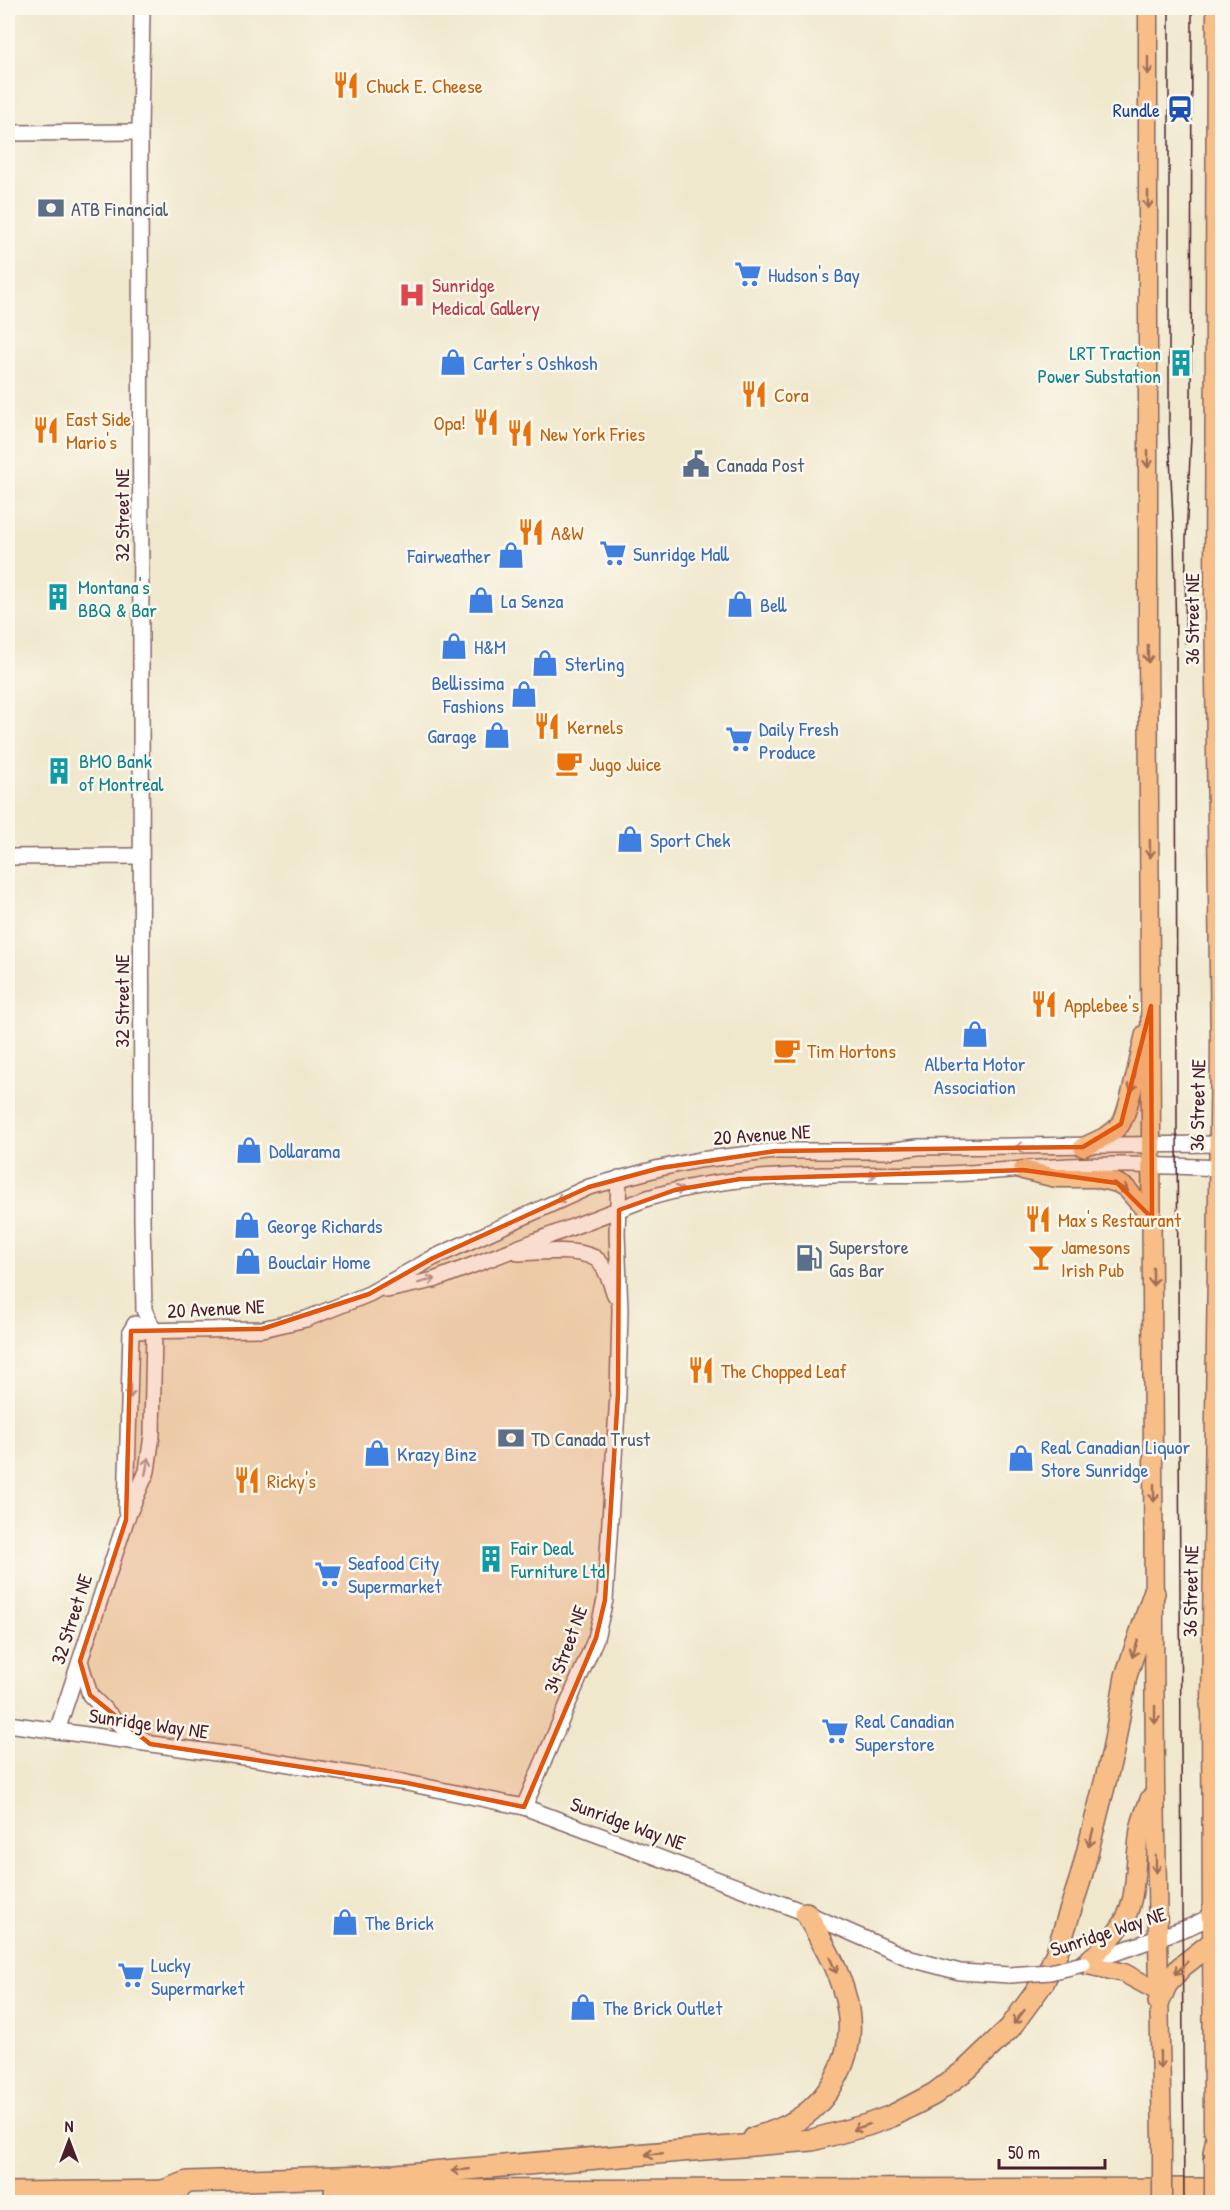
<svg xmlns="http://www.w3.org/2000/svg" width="1230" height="2210" font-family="'Patrick Hand',sans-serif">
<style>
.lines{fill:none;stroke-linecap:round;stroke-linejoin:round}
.minor-casing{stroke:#846564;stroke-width:18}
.major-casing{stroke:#846564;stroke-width:21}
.highway-casing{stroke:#846564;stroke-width:24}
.minor{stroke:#fff;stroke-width:15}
.major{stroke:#f7be87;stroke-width:18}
.highway{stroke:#f7be87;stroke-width:21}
.tram{stroke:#4a1f2b;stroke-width:1.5}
.minor-bridge-casing{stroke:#846564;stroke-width:18;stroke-linecap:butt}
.major-bridge-casing{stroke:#846564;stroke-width:21;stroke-linecap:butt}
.minor-bridge{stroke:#fff;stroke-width:15}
.major-bridge{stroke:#f7be87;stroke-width:18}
.oneway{stroke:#a06e59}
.oneway2{stroke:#ae9aa0}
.marked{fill:#e0560e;fill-opacity:0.2;stroke:#e0560e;stroke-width:4.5;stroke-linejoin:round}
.labels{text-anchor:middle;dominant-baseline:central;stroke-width:5;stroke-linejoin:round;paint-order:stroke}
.food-label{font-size:20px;fill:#c56008;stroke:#fbf7ec;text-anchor:start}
.transit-label{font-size:20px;fill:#164399;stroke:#fbf7ec;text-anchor:end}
.service-label{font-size:20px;fill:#4e5e75;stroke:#fbf7ec;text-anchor:start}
.shop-label{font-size:20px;fill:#366cbe;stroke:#fbf7ec;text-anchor:start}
.health-label{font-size:20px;fill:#be3a42;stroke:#fbf7ec;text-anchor:start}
.culture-label{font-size:20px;fill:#0d838f;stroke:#fbf7ec;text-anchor:start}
.street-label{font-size:20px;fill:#4a1f2b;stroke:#fbf7ec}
</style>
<rect width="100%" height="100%" fill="#fbf7ec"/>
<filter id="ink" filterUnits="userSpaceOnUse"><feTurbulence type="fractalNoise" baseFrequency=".0167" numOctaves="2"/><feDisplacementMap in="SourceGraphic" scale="12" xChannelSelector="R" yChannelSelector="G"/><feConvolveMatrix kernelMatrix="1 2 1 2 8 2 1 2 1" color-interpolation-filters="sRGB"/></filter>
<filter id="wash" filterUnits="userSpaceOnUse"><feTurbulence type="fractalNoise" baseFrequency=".008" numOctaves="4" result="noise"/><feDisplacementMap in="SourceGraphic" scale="24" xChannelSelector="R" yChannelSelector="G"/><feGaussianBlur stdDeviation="1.35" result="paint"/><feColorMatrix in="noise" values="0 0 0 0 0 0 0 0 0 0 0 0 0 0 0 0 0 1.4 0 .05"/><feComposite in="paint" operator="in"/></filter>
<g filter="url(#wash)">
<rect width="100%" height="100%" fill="#f0e8cd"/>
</g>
<g filter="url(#ink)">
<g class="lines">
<defs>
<g id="minor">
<polyline points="8,133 140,132"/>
<polyline points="8,857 141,856"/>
<path d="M519,1253C539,1252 576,1248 595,1258C606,1265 611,1284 615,1295"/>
<path d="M387,1290L434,1280L648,1198C746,1169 845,1176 946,1174C982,1173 1018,1169 1054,1167C1110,1163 1167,1166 1222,1168"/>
<polyline points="131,1331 262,1329 306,1319 369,1294 433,1258 589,1187 660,1168 699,1160 776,1151 888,1151 918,1147 1222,1144"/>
<polyline points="126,1511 131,1331 135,1324"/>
<polyline points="80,1661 90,1695 117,1722 147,1742"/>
<polyline points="8,1724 252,1758 407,1783 524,1807 806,1913 911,1959 960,1972 1010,1975"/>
<polyline points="57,1731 126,1520 147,1471 152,1435 154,1331 144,1310 142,1220 140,132 142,8"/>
<polyline points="524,1807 596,1638 605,1600 618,1394 620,1310 617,1233 619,1178"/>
<polyline points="1086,1963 1189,1927 1212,1916"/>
</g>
<g id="major">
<polyline points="1148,8 1148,642 1155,1784 1162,2141"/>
<path d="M1083,1147C1096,1141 1110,1136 1120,1125C1129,1114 1140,1052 1145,1034"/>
<polyline points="1023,1170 1056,1178 1095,1178 1117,1183 1126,1188 1152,1218"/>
<path d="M1083,1964C1142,1918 1131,1900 1139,1833C1140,1822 1146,1809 1150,1798"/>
<polyline points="1083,1964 1124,1973 1159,1992"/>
<polyline points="1213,2130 1211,1705 1220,1047 1214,602 1216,8"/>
</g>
<g id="highway">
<polyline points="1211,1705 1222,1733"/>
<polyline points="1212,1916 1222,1910"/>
<polyline points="1159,2002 1166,1985 1181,1967 1222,1935"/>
<path d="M754,2138C762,2135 772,2133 780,2129C826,2110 856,2060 848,2010C843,1976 823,1943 806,1913"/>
<polyline points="1214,2153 1222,2110"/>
<polyline points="163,2191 188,2182 396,2175 812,2140 867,2125 892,2116 934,2094 967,2069 1010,2028 1044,1981 1057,1952 1081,1877 1113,1751 1126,1676 1154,1593"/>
<polyline points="335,2191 1222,2189"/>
<polyline points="8,2193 178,2191"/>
</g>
</defs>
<!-- minor casing -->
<use href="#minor" class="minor-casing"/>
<!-- major casing -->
<use href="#major" class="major-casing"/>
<!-- highway casing -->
<use href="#highway" class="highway-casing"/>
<!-- minor -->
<use href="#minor" class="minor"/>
<!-- major -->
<use href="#major" class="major"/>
<!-- highway -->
<use href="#highway" class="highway"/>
<!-- tram -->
<g class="tram">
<polyline points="1169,8 1169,436 1174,539 1176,642 1177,1130 1184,2202"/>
<polyline points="1185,643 1186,539 1191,436 1192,8"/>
</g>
<defs>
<polyline id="minor-bridge" points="1010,1975 1050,1972 1083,1964"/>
<g id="major-bridge">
<polyline points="1162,2141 1162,2202"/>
<polyline points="1214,2153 1214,2202"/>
</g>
</defs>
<!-- minor-bridge casing -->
<use href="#minor-bridge" class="minor-bridge-casing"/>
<!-- major-bridge casing -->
<use href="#major-bridge" class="major-bridge-casing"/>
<!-- minor-bridge -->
<use href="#minor-bridge" class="minor-bridge"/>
<!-- major-bridge -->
<use href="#major-bridge" class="major-bridge"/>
</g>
<!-- one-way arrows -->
<defs><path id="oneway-shaft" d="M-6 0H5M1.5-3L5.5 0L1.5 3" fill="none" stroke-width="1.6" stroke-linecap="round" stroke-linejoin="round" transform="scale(1.5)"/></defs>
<g class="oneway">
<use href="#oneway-shaft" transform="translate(1148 66) rotate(90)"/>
<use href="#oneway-shaft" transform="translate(1148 200) rotate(90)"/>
<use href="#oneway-shaft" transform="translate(1148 459) rotate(90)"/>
<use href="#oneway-shaft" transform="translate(1148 654) rotate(89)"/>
<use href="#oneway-shaft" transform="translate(1150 849) rotate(89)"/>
<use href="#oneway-shaft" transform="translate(1133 1083) rotate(103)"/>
<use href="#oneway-shaft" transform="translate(1121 1187) rotate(31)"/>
<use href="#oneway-shaft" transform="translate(1153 1277) rotate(90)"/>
<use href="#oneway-shaft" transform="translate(1154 1493) rotate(90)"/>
<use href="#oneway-shaft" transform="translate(1135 1649) rotate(109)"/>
<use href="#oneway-shaft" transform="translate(1155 1715) rotate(90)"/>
<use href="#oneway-shaft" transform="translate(1091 1838) rotate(105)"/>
<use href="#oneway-shaft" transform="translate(1156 1864) rotate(89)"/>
<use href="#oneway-shaft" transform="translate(833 1965) rotate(66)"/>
<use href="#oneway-shaft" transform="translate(1181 1968) rotate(135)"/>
<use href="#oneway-shaft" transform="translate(1019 2017) rotate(128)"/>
<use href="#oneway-shaft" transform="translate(1160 2060) rotate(89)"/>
<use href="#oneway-shaft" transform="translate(861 2127) rotate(161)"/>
<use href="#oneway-shaft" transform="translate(654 2154) rotate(175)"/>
<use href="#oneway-shaft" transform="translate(460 2170) rotate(175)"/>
</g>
<g class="oneway2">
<use href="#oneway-shaft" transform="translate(1024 1147) rotate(180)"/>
<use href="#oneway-shaft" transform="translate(868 1175) rotate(-1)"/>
<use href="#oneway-shaft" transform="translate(675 1191) rotate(-14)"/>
<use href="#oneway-shaft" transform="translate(564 1197) rotate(157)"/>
<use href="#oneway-shaft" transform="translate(427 1281) rotate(-14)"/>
<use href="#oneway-shaft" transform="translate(130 1390) rotate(91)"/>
<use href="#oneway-shaft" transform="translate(147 1466) rotate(-78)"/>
</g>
</g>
<!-- marked area -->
<path class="marked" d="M1151,1006L1152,1218L1117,1183L1023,1170L740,1179L675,1190L619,1210L618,1394L605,1600L596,1638L524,1807L407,1783L150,1744L90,1695L80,1661L126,1520L131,1331L262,1329L369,1294L433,1258L589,1187L660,1168L776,1151L1083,1147L1121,1124Z"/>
<!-- icons -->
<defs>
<symbol id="restaurant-bare" viewBox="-9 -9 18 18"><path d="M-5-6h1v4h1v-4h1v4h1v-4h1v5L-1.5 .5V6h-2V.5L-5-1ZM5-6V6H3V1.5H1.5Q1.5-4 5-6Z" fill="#e8710a" stroke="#fbf7ec" stroke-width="2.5" paint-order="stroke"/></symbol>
<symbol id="station-bare" viewBox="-9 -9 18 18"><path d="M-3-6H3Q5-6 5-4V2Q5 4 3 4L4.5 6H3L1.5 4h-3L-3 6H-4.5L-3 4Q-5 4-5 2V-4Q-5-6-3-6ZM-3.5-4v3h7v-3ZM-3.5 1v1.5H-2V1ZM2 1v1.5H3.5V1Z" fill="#1a4fb4" stroke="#fbf7ec" stroke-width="2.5" paint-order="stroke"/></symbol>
<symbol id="bank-bare" viewBox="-9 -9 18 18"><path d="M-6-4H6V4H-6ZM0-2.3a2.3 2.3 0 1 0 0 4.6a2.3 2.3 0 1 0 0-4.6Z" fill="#5c6f8a" stroke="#fbf7ec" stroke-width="2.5" paint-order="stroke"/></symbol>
<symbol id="supermarket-bare" viewBox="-9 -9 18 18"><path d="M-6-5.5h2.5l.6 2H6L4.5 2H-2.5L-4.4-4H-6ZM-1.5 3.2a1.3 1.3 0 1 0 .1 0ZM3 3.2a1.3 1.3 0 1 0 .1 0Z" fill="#3f7fe0" stroke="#fbf7ec" stroke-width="2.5" paint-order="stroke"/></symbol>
<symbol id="hospital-bare" viewBox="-9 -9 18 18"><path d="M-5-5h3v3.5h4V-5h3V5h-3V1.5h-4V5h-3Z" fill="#e0444e" stroke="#fbf7ec" stroke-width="2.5" paint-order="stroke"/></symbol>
<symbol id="shop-bare" viewBox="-9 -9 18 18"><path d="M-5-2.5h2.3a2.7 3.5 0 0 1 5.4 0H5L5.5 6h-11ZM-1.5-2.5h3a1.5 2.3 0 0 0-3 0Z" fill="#3f7fe0" stroke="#fbf7ec" stroke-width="2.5" paint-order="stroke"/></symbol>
<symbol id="building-bare" viewBox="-9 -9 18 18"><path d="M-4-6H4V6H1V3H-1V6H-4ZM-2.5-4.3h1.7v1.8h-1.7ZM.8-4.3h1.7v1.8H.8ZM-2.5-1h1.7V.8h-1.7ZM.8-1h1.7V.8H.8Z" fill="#0f9aa8" stroke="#fbf7ec" stroke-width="2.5" paint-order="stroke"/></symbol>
<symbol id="civic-bare" viewBox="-9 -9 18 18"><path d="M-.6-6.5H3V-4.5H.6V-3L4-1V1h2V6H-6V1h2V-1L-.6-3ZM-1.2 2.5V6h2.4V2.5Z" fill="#5c6f8a" stroke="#fbf7ec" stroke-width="2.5" paint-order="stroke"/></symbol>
<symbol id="cafe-bare" viewBox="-9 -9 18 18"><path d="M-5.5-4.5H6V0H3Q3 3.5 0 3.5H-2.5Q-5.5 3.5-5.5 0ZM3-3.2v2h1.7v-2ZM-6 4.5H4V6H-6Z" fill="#e8710a" stroke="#fbf7ec" stroke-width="2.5" paint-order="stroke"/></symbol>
<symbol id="bar-bare" viewBox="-9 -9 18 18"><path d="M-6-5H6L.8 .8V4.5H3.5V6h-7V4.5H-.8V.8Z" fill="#e8710a" stroke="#fbf7ec" stroke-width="2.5" paint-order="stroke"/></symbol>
<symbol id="fuel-bare" viewBox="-9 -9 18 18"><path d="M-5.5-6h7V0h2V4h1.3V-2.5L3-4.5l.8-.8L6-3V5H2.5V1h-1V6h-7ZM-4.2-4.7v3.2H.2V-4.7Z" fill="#5c6f8a" stroke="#fbf7ec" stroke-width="2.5" paint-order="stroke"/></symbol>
</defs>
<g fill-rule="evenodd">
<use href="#restaurant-bare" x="327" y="66" width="38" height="38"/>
<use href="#station-bare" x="1161" y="90" width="38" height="38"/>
<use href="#bank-bare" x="32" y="189" width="38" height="38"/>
<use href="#supermarket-bare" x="729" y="255" width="38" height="38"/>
<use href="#hospital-bare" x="393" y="276" width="38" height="38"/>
<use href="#shop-bare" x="434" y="343" width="38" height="38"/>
<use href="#building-bare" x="1162" y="344" width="38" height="38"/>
<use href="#restaurant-bare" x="735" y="375" width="38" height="38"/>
<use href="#restaurant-bare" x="467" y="403" width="38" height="38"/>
<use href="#restaurant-bare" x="27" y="411" width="38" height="38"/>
<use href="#restaurant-bare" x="501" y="414" width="38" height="38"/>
<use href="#civic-bare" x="677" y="445" width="38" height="38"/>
<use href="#restaurant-bare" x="512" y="513" width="38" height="38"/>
<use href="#supermarket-bare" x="594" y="534" width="38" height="38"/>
<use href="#shop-bare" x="492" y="536" width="38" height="38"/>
<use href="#building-bare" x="39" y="578" width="38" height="38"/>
<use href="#shop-bare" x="462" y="581" width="38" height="38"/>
<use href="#shop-bare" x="721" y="585" width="38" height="38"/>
<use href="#shop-bare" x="435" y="627" width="38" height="38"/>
<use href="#shop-bare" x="526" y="644" width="38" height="38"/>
<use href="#shop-bare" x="505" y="675" width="38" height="38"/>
<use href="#restaurant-bare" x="528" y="707" width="38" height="38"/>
<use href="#shop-bare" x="478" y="716" width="38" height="38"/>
<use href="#supermarket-bare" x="720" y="720" width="38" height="38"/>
<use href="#cafe-bare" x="550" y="744" width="38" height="38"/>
<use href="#building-bare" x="40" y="752" width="38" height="38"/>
<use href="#shop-bare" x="611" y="820" width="38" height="38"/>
<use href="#restaurant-bare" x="1025" y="985" width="38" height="38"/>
<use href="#shop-bare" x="956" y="1015" width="38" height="38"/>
<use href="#cafe-bare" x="768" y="1031" width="38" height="38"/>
<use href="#shop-bare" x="230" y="1131" width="38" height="38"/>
<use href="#restaurant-bare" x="1019" y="1200" width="38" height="38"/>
<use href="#shop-bare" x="228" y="1206" width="38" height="38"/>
<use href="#bar-bare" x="1022" y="1238" width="38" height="38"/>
<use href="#fuel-bare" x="790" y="1239" width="38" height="38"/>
<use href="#shop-bare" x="229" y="1242" width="38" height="38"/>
<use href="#restaurant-bare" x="682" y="1351" width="38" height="38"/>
<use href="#bank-bare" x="492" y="1419" width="38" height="38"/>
<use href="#shop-bare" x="358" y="1434" width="38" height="38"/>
<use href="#shop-bare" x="1002" y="1439" width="38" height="38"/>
<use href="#restaurant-bare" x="228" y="1461" width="38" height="38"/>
<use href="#building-bare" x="472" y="1540" width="38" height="38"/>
<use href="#supermarket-bare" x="309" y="1555" width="38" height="38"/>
<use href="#supermarket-bare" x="816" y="1712" width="38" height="38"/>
<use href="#shop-bare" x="326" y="1903" width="38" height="38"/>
<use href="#supermarket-bare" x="112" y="1956" width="38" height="38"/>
<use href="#shop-bare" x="564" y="1988" width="38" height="38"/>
</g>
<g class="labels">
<!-- food labels -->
<g class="food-label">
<text x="366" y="85">Chuck E. Cheese</text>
<text x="774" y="394">Cora</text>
<text x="66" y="418">East Side<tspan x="66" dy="23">Mario's</tspan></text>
<text x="466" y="422" text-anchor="end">Opa!</text>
<text x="540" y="433">New York Fries</text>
<text x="551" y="532">A&amp;W</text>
<text x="567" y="726">Kernels</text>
<text x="589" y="763">Jugo Juice</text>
<text x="1064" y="1004">Applebee's</text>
<text x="807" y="1050">Tim Hortons</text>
<text x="1058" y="1219">Max's Restaurant</text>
<text x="1061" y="1246">Jamesons<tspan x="1061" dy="23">Irish Pub</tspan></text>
<text x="721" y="1370">The Chopped Leaf</text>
<text x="267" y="1480">Ricky's</text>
</g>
<!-- transit labels -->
<g class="transit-label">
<text x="1160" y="109">Rundle</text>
</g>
<!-- service labels -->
<g class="service-label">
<text x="71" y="208">ATB Financial</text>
<text x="716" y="464">Canada Post</text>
<text x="829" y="1246">Superstore<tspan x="829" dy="23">Gas Bar</tspan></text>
<text x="531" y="1438">TD Canada Trust</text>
</g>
<!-- shop labels -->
<g class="shop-label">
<text x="768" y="274">Hudson's Bay</text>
<text x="473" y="362">Carter's Oshkosh</text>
<text x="633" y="553">Sunridge Mall</text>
<text x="491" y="555" text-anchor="end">Fairweather</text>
<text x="501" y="600">La Senza</text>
<text x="760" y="604">Bell</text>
<text x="474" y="646">H&amp;M</text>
<text x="565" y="663">Sterling</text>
<text x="504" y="682" text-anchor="end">Bellissima<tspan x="504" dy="23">Fashions</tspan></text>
<text x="759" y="728">Daily Fresh<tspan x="759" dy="23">Produce</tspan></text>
<text x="477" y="735" text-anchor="end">Garage</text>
<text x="650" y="839">Sport Chek</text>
<text x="975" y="1063" text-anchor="middle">Alberta Motor<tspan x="975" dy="23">Association</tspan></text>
<text x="269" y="1150">Dollarama</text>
<text x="267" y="1225">George Richards</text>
<text x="268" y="1261">Bouclair Home</text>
<text x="1041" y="1446">Real Canadian Liquor<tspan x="1041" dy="23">Store Sunridge</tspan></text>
<text x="397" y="1453">Krazy Binz</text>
<text x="348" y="1562">Seafood City<tspan x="348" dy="23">Supermarket</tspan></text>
<text x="855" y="1720">Real Canadian<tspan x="855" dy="23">Superstore</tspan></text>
<text x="365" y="1922">The Brick</text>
<text x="151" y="1964">Lucky<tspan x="151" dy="23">Supermarket</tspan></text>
<text x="603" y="2007">The Brick Outlet</text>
</g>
<!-- health labels -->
<g class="health-label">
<text x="432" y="284">Sunridge<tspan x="432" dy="23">Medical Gallery</tspan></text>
</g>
<!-- culture labels -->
<g class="culture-label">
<text x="1161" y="352" text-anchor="end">LRT Traction<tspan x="1161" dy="23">Power Substation</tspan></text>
<text x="78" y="586">Montana's<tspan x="78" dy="23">BBQ &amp; Bar</tspan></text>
<text x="79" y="760">BMO Bank<tspan x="79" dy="23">of Montreal</tspan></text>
<text x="511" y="1547">Fair Deal<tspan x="511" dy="23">Furniture Ltd</tspan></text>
</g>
<!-- street labels -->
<g class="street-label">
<text transform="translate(121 515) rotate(-90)">32 Street NE</text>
<text transform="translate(1191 619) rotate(-90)">36 Street NE</text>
<text transform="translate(121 1001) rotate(-90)">32 Street NE</text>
<text transform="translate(1197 1105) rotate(-89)">36 Street NE</text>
<text transform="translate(762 1134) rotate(-4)">20 Avenue NE</text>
<text transform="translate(216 1308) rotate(-3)">20 Avenue NE</text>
<text transform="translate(1190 1591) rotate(-89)">36 Street NE</text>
<text transform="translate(71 1619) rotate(-72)">32 Street NE</text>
<text transform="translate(565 1649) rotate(-70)">34 Street NE</text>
<text transform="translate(149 1723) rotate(8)">Sunridge Way NE</text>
<text transform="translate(628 1823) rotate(20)">Sunridge Way NE</text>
<text transform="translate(1108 1931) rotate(-18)">Sunridge Way NE</text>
</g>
</g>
<!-- margin -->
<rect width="1230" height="2210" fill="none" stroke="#fbf7ec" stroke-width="30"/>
<!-- north arrow -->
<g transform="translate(69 2141)" stroke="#fbf7ec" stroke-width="4.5" paint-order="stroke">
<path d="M0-4.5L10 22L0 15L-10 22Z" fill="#4a1f2b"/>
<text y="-9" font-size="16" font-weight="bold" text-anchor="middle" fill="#4a1f2b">N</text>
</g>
<!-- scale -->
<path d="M999 2159v9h106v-9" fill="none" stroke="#4a1f2b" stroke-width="3"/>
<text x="1008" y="2159" font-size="18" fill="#4a1f2b" stroke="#fbf7ec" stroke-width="4.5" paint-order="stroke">50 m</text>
</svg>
